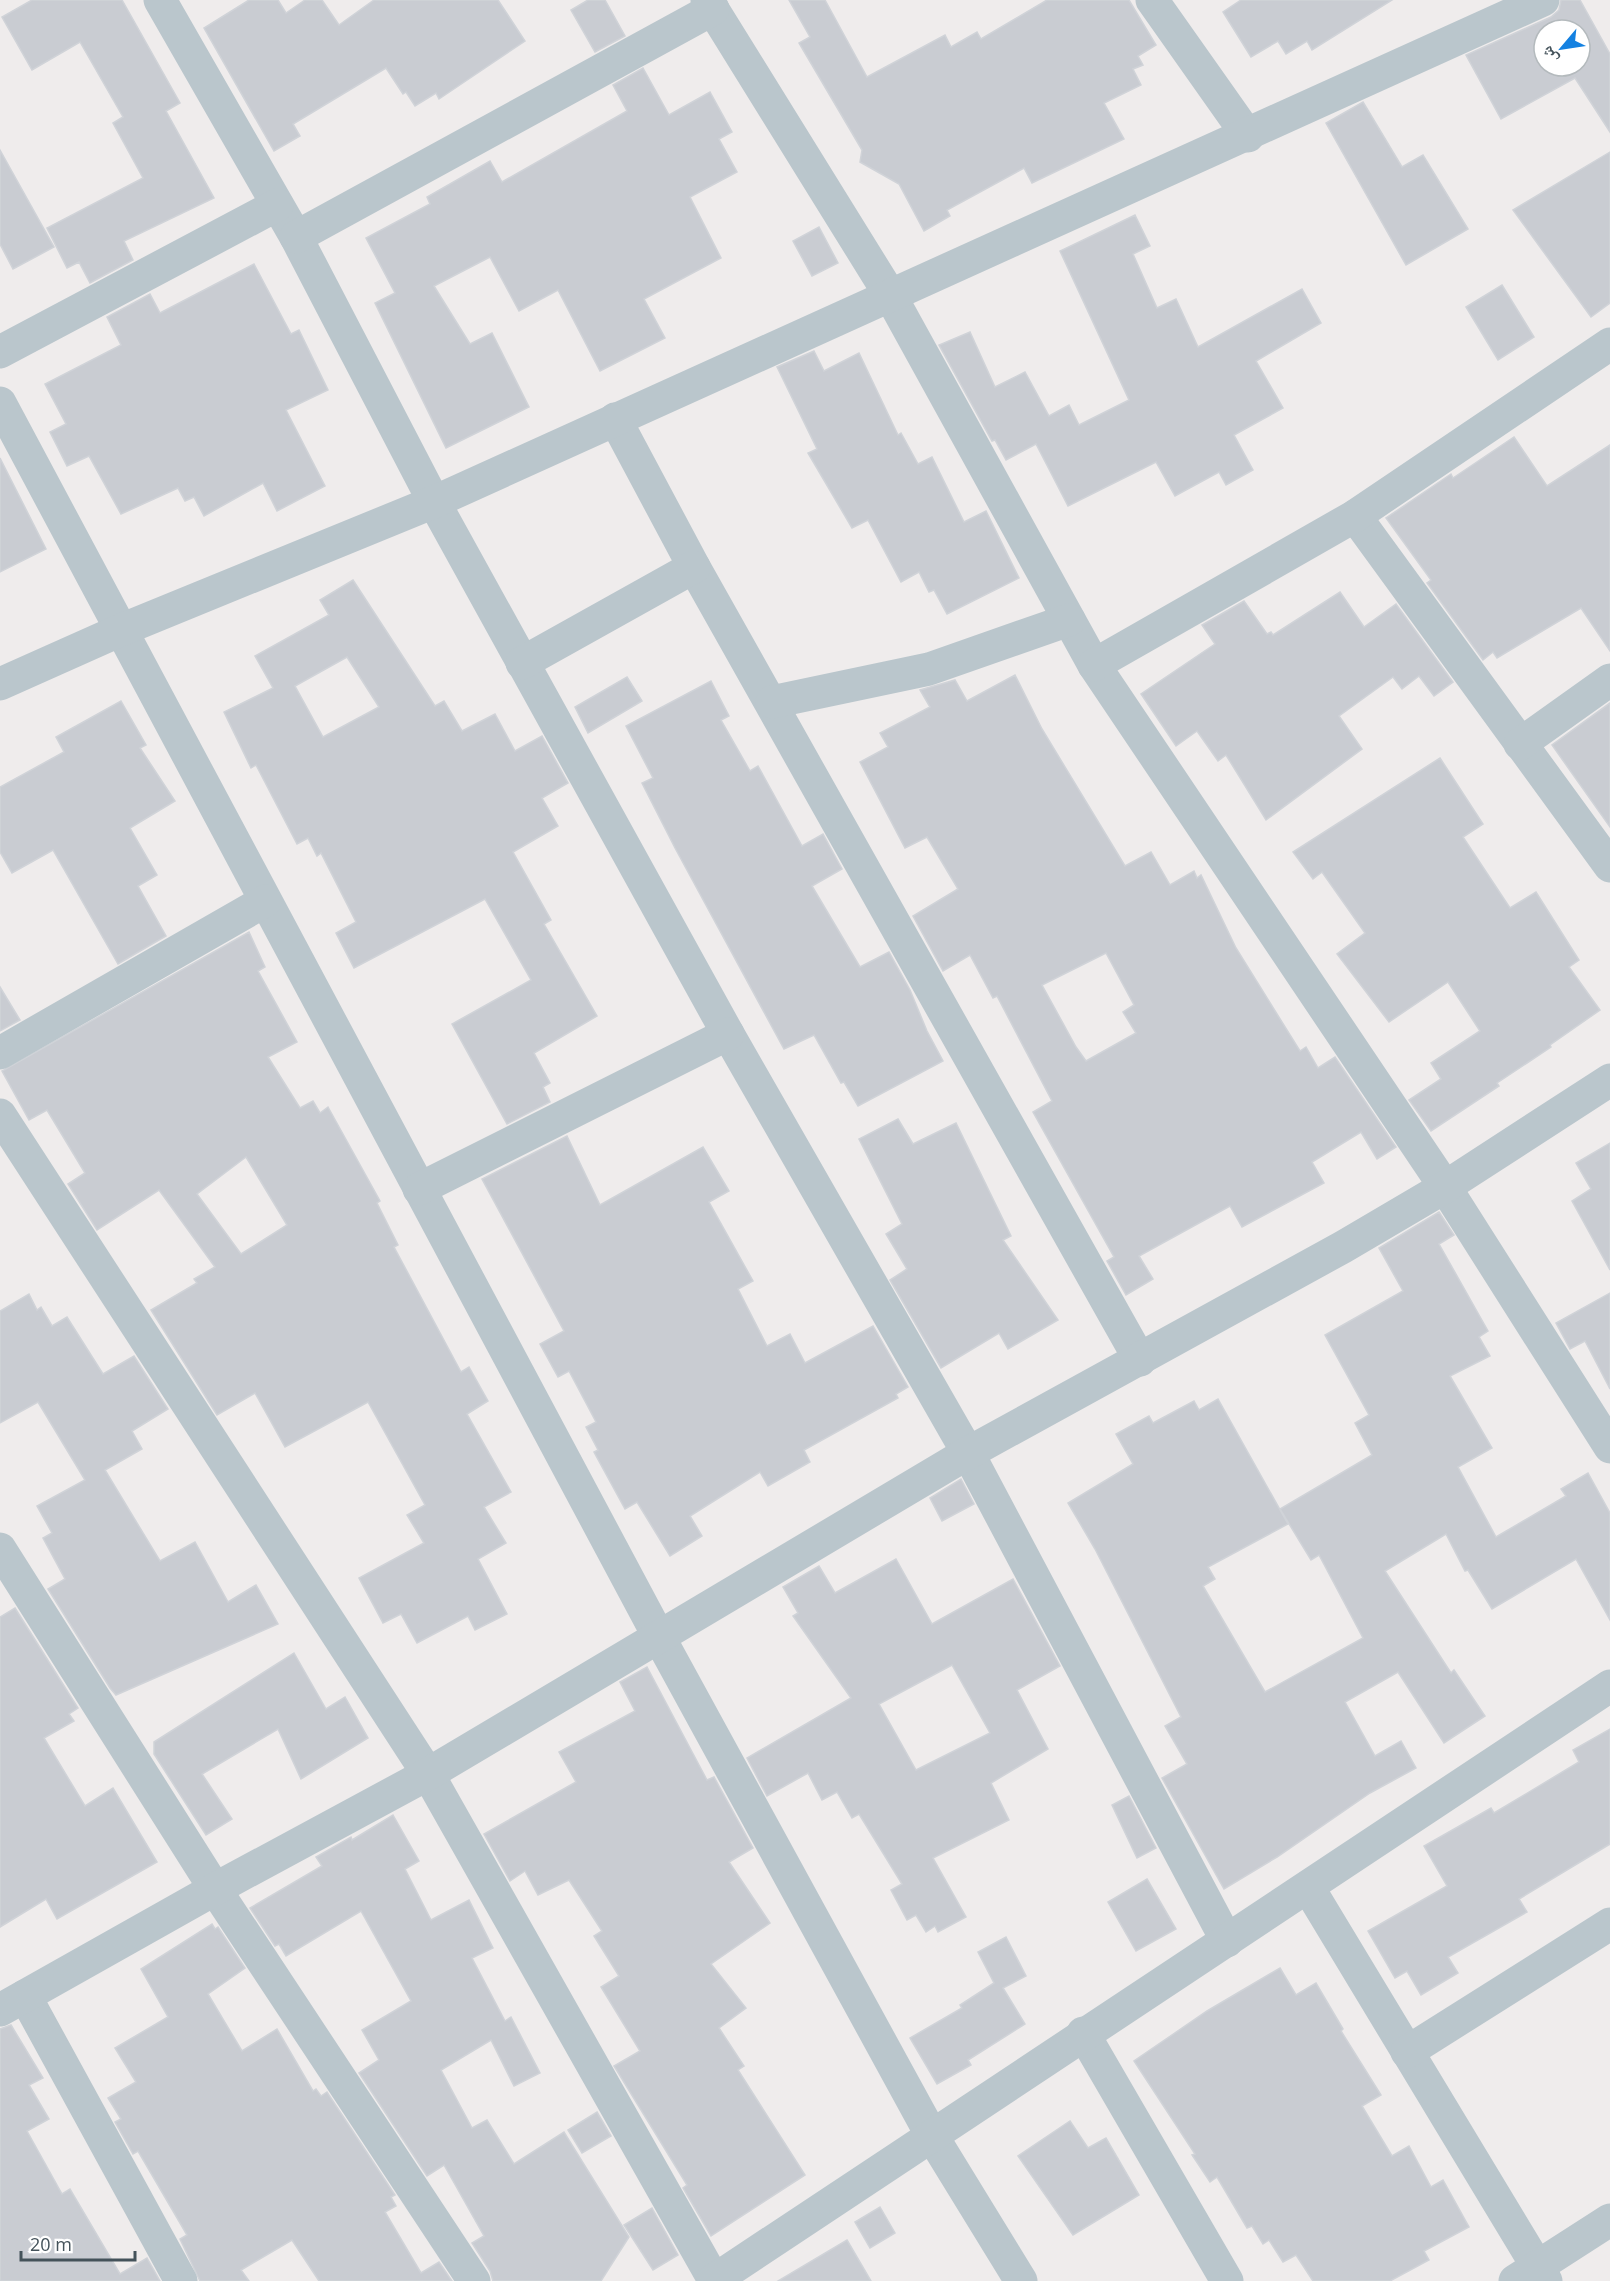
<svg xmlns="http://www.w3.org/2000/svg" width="1610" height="2281" font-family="'Open Sans','Noto Naskh Arabic',sans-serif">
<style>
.building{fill:#c9ccd2;stroke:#d0d3d8;stroke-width:1.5;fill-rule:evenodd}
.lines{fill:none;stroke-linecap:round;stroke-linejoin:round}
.street{stroke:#bac6cc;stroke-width:33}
</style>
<rect width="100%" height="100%" fill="#efecec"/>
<!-- building -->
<g class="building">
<polygon points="32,0 122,0 180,103 166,111 214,198 124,241 133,260 90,283 79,262 67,268 47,228 143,178 113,123 123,117 80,42 32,70 2,17"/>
<polygon points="249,0 278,0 286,13 305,0 322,0 339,25 374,0 498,0 525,41 439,99 436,93 415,106 406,92 403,94 386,68 293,124 300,136 274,151 204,28"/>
<polygon points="588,0 605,0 625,36 595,52 571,10"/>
<polygon points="789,0 825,0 867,77 945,35 951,47 977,32 981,39 1047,0 1129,0 1156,45 1138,56 1143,65 1133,69 1141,85 1104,103 1124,139 1032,183 1024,168 947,210 950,216 924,231 899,184 860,162 862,150 799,43 810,37"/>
<polygon points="1241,0 1392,0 1312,50 1307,41 1286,54 1278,41 1251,57 1223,12"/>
<path d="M1561,0H1580L1610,54V132L1575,78L1501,119L1466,55L1551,17L1559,10ZM1544,30H1580V66H1544Z"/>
<polygon points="643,68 669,115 710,92 732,132 719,139 737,172 690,197 721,258 644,299 665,338 600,371 558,290 519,311 490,257 434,286 470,344 492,333 529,407 446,448 375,303 395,293 366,238 430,204 427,197 490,161 502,182 627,111 613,85"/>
<polygon points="1363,102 1402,167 1423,155 1468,229 1406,265 1326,123"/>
<polygon points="0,150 54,247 13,269 0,244"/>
<polygon points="1610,152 1610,303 1591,317 1513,210"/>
<polygon points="1135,215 1150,246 1133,254 1157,308 1176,299 1198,347 1302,289 1321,323 1256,361 1283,408 1234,435 1253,470 1226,485 1219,472 1175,496 1156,462 1068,506 1036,444 1006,460 995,440 992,441 939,345 970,332 995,387 1025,372 1049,416 1069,405 1079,425 1129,400 1060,251"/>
<polygon points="819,227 838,263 812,276 793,241"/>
<polygon points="254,264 291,334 299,330 328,390 286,410 325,486 277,511 263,483 204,516 194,497 185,501 178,488 121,514 89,456 67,466 50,432 66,424 45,384 121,345 107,317 150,294 160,313"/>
<polygon points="1502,285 1534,337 1498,360 1466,307"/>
<polygon points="814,351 824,371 859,353 898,435 901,433 918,464 932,457 964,522 986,511 1019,578 947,614 934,590 929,592 919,572 901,582 868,520 852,528 808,453 817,449 777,367"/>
<polygon points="1514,437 1547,486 1610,445 1610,651 1581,608 1497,658 1493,652 1483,660 1427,583 1431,580 1386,518 1451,474 1453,478"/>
<polygon points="0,458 46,549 0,572"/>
<path d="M353,580L435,706L444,701L462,731L495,714L515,751L542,736L568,783L542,798L558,826L513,852L551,920L544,924L597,1016L534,1053L550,1083L543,1087L550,1102L507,1124L452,1024L531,980L485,899L354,968L336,933L356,922L321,853L317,856L308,838L297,844L256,765L251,768L224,712L273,688L255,656L329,615L320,600ZM347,657L379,707L323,737L295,686Z"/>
<polygon points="1340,592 1364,627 1396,604 1453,682 1434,696 1419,676 1402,689 1393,677 1339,716 1362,749 1266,820 1226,755 1218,761 1197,731 1176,746 1141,694 1215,644 1202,625 1244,601 1267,634 1271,632 1273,635"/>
<path d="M1015,675L1042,729L1125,866L1151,852L1170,885L1194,871L1197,878L1201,875L1236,948L1300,1051L1306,1047L1318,1068L1335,1057L1396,1147L1377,1159L1361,1132L1312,1162L1324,1183L1242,1227L1230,1206L1139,1256L1153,1279L1126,1295L1107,1261L1114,1257L1033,1112L1052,1101L997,996L993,998L970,955L943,971L913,916L958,889L927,837L905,848L860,762L888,747L880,733L930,707L920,690L955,680L967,701ZM1106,953L1134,1005L1123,1012L1136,1033L1086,1061L1076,1047L1042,985Z"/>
<polygon points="627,677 642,701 588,733 575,707"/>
<polygon points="711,681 729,716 721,720 750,771 758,766 802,846 823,834 842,869 812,886 860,967 889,952 910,990 927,1031 943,1061 858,1106 844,1082 841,1083 814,1035 784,1049 675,848 642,783 653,778 626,726"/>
<polygon points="121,701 146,745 140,748 175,801 130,828 157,875 138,886 166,936 118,964 53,850 12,873 0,852 0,787 64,752 56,737"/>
<polygon points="1610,703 1610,827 1552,745"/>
<polygon points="1440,758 1483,824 1463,837 1510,908 1536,892 1579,960 1569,967 1600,1010 1550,1045 1551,1047 1497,1083 1499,1086 1431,1131 1409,1100 1441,1079 1431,1063 1480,1031 1448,982 1389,1022 1337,954 1365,933 1322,872 1313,879 1293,852"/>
<path d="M249,932L265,967L258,971L297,1042L268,1057L300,1108L313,1101L320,1113L328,1107L380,1201L377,1203L398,1245L394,1247L461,1372L469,1367L488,1401L467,1414L511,1492L484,1507L506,1543L478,1559L507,1614L475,1630L468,1616L417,1643L401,1614L383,1623L359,1578L424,1543L407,1515L425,1505L368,1402L285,1447L255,1393L217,1415L151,1310L197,1283L194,1279L215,1267L159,1190L97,1230L68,1184L85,1173L47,1110L29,1120L2,1071ZM246,1157L287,1225L241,1254L197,1194Z"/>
<polygon points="0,987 20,1020 0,1031"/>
<polygon points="898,1119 913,1144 956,1123 1011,1236 1003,1240 1058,1320 1008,1349 999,1333 941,1368 890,1280 907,1269 886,1234 902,1224 859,1139"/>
<polygon points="567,1136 600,1205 703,1147 729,1191 709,1202 753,1281 738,1289 767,1346 790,1334 805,1363 873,1326 908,1387 896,1394 898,1398 804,1450 810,1462 768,1486 760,1472 690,1516 702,1536 670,1556 637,1502 625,1509 594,1452 598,1450 586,1427 596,1422 569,1371 558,1377 540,1344 564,1331 482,1179"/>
<polygon points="1610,1143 1610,1270 1572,1201 1591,1189 1576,1163"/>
<polygon points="1439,1212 1454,1235 1439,1244 1488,1331 1479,1337 1490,1356 1450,1376 1492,1448 1458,1467 1496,1537 1566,1496 1561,1489 1588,1473 1610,1513 1610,1620 1576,1559 1492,1609 1468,1570 1465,1571 1446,1534 1385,1571 1451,1673 1454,1670 1485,1716 1444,1743 1398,1672 1345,1702 1375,1756 1401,1741 1416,1768 1370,1793 1277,1857 1224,1889 1162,1778 1187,1764 1165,1726 1181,1717 1095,1549 1068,1503 1133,1464 1116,1434 1149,1416 1153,1423 1194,1401 1199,1410 1218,1399 1288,1524 1208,1567 1215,1579 1203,1586 1265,1692 1363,1638 1319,1555 1311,1560 1280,1509 1372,1455 1355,1423 1369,1415 1325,1335 1403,1291 1379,1248"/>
<polygon points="1610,1293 1610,1389 1585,1341 1570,1349 1556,1323"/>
<polygon points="29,1294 37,1310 41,1307 52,1326 67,1317 103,1374 134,1356 168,1409 132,1431 142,1449 105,1470 160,1561 195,1542 228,1602 256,1585 278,1624 116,1695 110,1688 48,1589 65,1579 43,1538 52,1533 37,1506 85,1480 38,1402 0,1423 0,1311"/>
<polygon points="961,1479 974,1504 942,1521 930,1498"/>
<path d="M896,1559L932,1624L1013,1579L1060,1666L1017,1690L1048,1749L991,1783L1009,1820L933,1858L966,1917L938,1932L935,1926L926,1932L916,1915L907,1920L891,1890L902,1884L859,1814L852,1818L837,1792L822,1800L808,1773L767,1796L747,1758L851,1698L793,1616L798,1613L783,1587L819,1566L835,1593ZM952,1665L990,1733L916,1770L879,1704Z"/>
<polygon points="15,1608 78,1708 69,1714 74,1721 44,1738 85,1806 113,1788 157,1862 57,1919 46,1899 0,1927 0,1617"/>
<polygon points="294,1653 326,1709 345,1697 368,1738 301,1779 278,1729 202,1774 232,1819 206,1835 154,1754 154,1742"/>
<polygon points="647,1667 707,1780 714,1777 753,1848 729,1862 770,1923 711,1964 746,2008 719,2028 744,2066 738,2070 805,2175 711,2236 683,2188 687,2185 614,2066 640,2051 601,1987 619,1976 594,1936 602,1931 569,1880 538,1895 525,1871 510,1881 484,1834 576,1782 559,1752 635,1711 620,1682"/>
<polygon points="1610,1729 1610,1844 1519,1899 1527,1912 1448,1957 1458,1973 1421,1995 1407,1971 1395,1978 1368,1931 1447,1886 1424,1846 1491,1808 1494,1813 1579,1762 1573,1750"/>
<polygon points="1129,1796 1156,1848 1137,1858 1112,1805"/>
<polygon points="393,1815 419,1861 405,1869 431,1920 469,1900 493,1948 472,1958 505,2021 511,2017 540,2073 514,2086 491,2040 441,2070 472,2128 487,2120 514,2164 564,2132 629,2237 601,2281 493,2281 490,2271 472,2243 484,2236 444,2165 427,2176 359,2073 379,2060 362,2030 411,2001 361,1911 286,1956 279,1944 275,1946 250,1908 322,1866 316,1857 351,1837 352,1840"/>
<polygon points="1147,1879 1176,1929 1136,1951 1108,1902"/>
<polygon points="212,1924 215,1929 218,1927 245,1968 208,1994 242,2051 277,2029 313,2091 316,2089 321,2096 327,2092 395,2195 391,2197 396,2206 385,2212 421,2273 439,2262 452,2281 319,2281 292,2240 241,2270 249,2281 200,2281 180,2239 187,2235 138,2151 133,2154 115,2122 121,2119 108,2098 136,2082 115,2048 168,2017 141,1969"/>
<polygon points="1006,1937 1026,1976 1003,1988 1025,2024 968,2060 971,2065 937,2084 910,2038 962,2008 960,2005 994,1983 978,1952"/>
<polygon points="1280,1968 1296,1995 1316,1983 1343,2029 1341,2031 1381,2095 1362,2106 1392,2156 1409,2146 1431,2187 1443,2180 1469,2227 1424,2251 1429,2260 1390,2281 1313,2281 1296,2255 1283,2262 1269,2240 1263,2244 1252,2226 1247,2228 1217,2177 1210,2182 1192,2155 1195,2154 1134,2061 1207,2011"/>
<polygon points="11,2025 43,2078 29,2085 49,2119 27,2131 62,2194 70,2189 120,2274 147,2258 160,2281 0,2281 0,2029"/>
<polygon points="597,2112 611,2136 582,2153 568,2130"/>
<polygon points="1070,2121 1088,2148 1106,2138 1139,2195 1073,2235 1018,2156"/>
<polygon points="880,2207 895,2233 870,2248 855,2222"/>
<polygon points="652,2208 678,2255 653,2270 624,2225"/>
<polygon points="847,2240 871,2281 778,2281"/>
</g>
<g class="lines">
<!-- street -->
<g class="street">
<polyline points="160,0 296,237 434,502 728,1034 968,1453 1227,1941"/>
<polyline points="707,0 890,295 1094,665 1445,1187 1610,1447"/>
<polyline points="1152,0 1248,136"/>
<polyline points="296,237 713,9"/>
<polyline points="0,352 277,205"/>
<polyline points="0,403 659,1637 932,2136 1021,2281"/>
<polyline points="615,419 694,567 1140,1360"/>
<polyline points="1355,516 1610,866"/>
<polyline points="522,663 694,567"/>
<polyline points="1094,665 1355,516 1610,344"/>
<polyline points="0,684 121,630 434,502 1543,0"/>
<polyline points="772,702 929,669 1069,620"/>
<polyline points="1520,744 1610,680"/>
<polyline points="0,1053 265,901"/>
<polyline points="0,1115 428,1774 714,2280"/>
<polyline points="419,1189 728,1034"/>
<polyline points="0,1549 215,1889 474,2281"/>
<polyline points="1308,1887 1546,2281"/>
<polyline points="25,1996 181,2281"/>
<polyline points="0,2010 215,1889 428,1774 968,1453 1343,1247 1445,1187 1610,1080"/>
<polyline points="1083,2033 1227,2281"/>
<polyline points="1407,2052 1610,1924"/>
<polyline points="713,2281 1610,1686"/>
<polyline points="1515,2281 1610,2220"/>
</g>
</g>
<!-- north arrow -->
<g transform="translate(1562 48) rotate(241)"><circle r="28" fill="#ffffff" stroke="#b4babd" stroke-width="1.5"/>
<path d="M0-4.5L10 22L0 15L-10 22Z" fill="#1481e1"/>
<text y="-9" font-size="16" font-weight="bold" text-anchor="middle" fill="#44525a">ش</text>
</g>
<!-- scale -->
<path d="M21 2251v9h114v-9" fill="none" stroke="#44525a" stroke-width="3"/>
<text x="30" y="2251" font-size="18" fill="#44525a" stroke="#ffffff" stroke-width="4.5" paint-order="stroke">20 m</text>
</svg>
